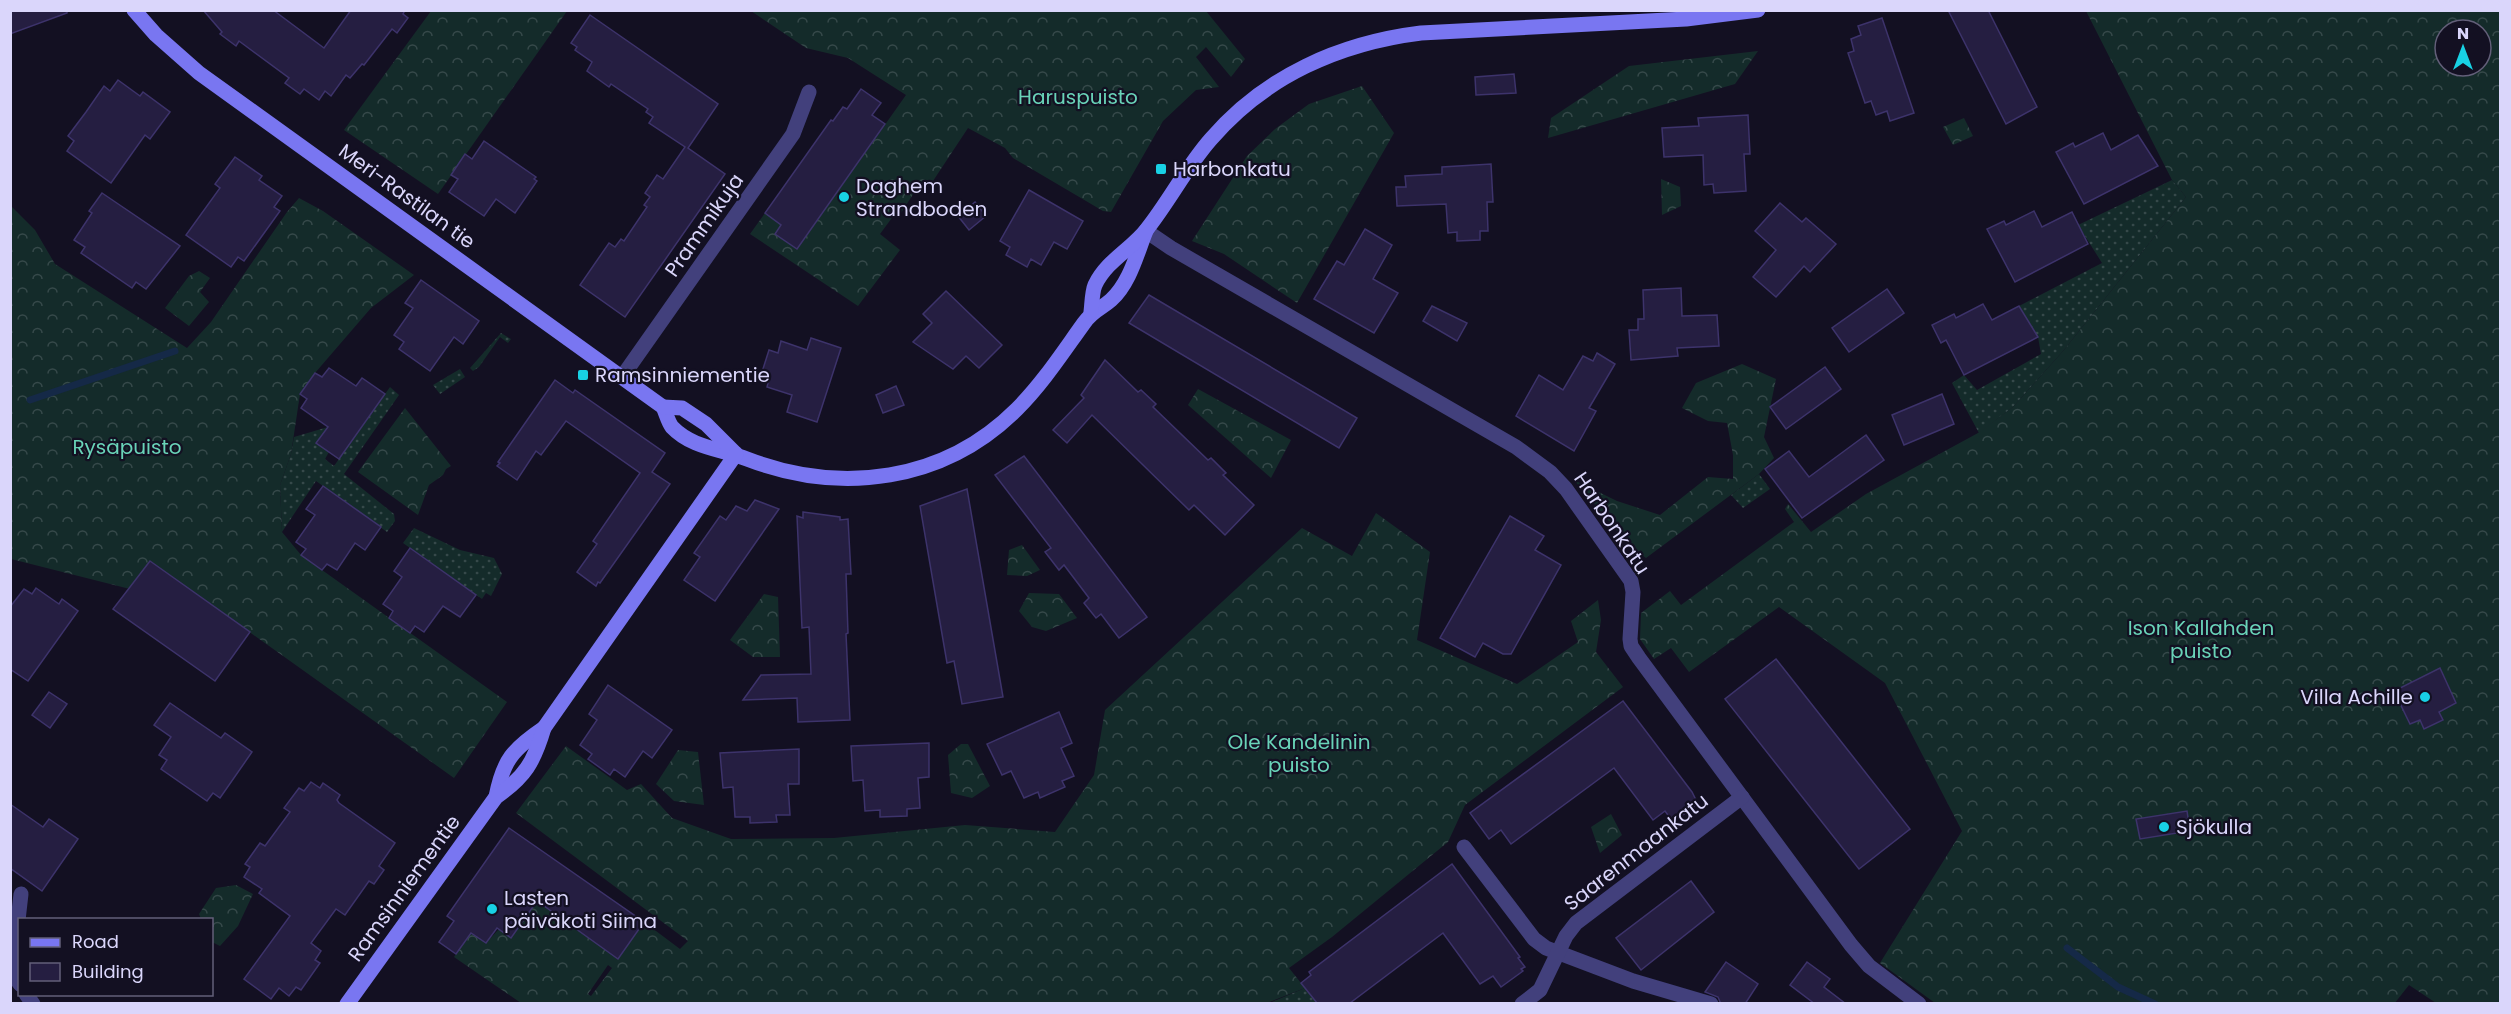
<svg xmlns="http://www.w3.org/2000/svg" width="2511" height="1014" font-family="Poppins,sans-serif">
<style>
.grass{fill:url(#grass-dots)}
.forest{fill:url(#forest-crowns);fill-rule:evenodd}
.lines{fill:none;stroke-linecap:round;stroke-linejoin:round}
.stream{stroke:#152947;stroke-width:7}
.building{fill:#251e41;stroke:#3d336b;stroke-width:1.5}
.street{stroke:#42407c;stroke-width:15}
.secondary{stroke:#7976f1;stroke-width:15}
.poi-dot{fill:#18d1e4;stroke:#131022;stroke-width:2}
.labels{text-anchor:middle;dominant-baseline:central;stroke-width:4.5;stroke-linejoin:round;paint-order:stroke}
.park-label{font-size:20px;fill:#69d3b8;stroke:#131022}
.poi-label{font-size:20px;fill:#dad6fb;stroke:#131022;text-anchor:start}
.street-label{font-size:20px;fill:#dad6fb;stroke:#131022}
</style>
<defs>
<pattern id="grass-dots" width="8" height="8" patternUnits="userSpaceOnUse" patternTransform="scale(1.5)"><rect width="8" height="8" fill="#142b2a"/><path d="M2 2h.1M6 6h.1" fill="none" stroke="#36494a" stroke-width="1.8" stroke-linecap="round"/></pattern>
<pattern id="forest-crowns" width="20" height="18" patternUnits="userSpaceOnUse" patternTransform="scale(1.5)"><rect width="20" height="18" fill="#142b2a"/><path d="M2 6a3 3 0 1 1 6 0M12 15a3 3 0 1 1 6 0" fill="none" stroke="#36494a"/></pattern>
</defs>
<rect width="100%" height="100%" fill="#131022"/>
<!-- grass -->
<g class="grass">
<polygon points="2172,180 2186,197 2064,350 2013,407 1979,433 1952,383 1964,375 1977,390 2041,354 2038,337 2019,306 2102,263 2078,225"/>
<polygon points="501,333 511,339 508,343 500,337 479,367 473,371 470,368"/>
<polygon points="460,369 465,377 440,394 433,385"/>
<polygon points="390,387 399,395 344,474 394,514 395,521 387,532 316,481 282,532 280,485 291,454 294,437 328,427 316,443 329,452 325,459 334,466"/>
<polygon points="1759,474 1770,489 1743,508 1731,495"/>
<polygon points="414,528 460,550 494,558 502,574 491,596 486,593 482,599 403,543"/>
<polygon points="1305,988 1317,1003 1267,1004"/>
</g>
<!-- forest -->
<g class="forest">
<polygon points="431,11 567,11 438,194 344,130"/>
<polygon points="751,11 1206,11 1245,59 1231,77 1206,47 1196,57 1219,87 1196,90 1163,121 1111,212 1103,211 1013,158 1005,148 968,128 931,184 921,182 901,213 897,211 880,234 900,250 858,306 750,234 765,213 782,225 775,234 797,249 906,95 848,58 806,48"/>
<path d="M2086,11H2500V1003H2436L2409,985L2394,1004L1935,1003L1880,963L1962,831L1885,683L1779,607L1689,672L1671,648L1654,659L1640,639L1641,613L1670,591L1681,605L1794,522L1785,509L1788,504L1811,532L1866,494L1978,433L2013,407L2064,350L2186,197L2172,180ZM2445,30H2481V66H2445Z"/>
<polygon points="1758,51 1735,84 1548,138 1551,118 1629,66"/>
<polygon points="1362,86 1394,133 1297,303 1224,254 1192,241 1247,156 1275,129 1309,104"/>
<polygon points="1964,118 1973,136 1953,145 1943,127"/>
<polygon points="1661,179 1680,187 1681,206 1662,215"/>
<polygon points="299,198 323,211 414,275 371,308 315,373 300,394 291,454 280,485 282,532 301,555 507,702 454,778 150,561 130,589 11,559 10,205 35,230 55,264 187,348 211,322 287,212"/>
<polygon points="199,271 210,278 200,292 209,302 189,326 165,308 189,276"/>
<polygon points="1742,364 1776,379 1764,437 1774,458 1759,474 1646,558 1630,546 1574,480 1617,501 1660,515 1708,477 1733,479 1733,455 1727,423 1708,421 1682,408 1696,383"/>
<polygon points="1198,389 1291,440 1271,478 1188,405"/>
<polygon points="405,408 451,466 446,469 443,475 429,485 418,515 358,472"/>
<path d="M1376,513L1430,552L1417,640L1517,684L1578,642L1571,621L1598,600L1601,620L1596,652L1623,687L1465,805L1448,842L1332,937L1289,968L1305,988L1267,1003H521L454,957L462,945L463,928L486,943L499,929L512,937L537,901L618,958L644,922L680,949L688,941L516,813L566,746L627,790L641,784L672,818L731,839L834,838L965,825L1055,832L1094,775L1105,710L1302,528L1352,556ZM608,965L612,968L591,996L588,994Z"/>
<polygon points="1022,545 1040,570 1027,576 1007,575 1009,550"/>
<polygon points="1029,593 1059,594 1077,618 1046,631 1032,627 1019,611"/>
<polygon points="764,594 778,597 780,657 753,657 730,640"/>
<polygon points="961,744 968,744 990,786 972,798 951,793 948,755"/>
<polygon points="678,750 698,752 704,805 674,801 656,784"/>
<polygon points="1611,814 1622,835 1600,853 1591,827"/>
<polygon points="236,885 253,894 238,926 220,946 212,942 212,920 201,919 199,914 216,888"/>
</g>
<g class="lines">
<!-- stream -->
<g class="stream">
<polyline points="30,400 175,351"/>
<polyline points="2067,948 2118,987 2155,1004"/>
</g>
</g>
<!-- building -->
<g class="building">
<polygon points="10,10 67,10 67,13 10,34"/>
<polygon points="203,10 273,10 324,48 351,10 405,10 403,14 408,18 397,33 392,29 364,65 362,64 350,78 346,75 331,96 325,91 319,100 304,89 300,94 285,83 289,78 239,41 236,46 220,34 222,32"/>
<polygon points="1948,10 1988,10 2037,107 2006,124"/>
<polygon points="590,15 718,104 688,148 725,174 625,317 580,285 609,243 615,247 621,239 624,241 647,207 644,205 650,197 645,193 657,175 663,179 685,147 649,123 653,117 646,112 648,109 611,84 609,87 587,71 592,62 575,50 577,47 571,43"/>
<polygon points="1882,18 1914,113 1890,121 1887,111 1876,115 1871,101 1865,103 1848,53 1854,51 1851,39 1861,35 1858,26"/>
<polygon points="1514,74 1516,93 1476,95 1475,77"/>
<polygon points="118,80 140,96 143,92 170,112 150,139 145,135 111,183 67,151 74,141 68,136 86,112 104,86 110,91"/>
<polygon points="861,89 881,103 872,115 885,124 797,249 775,234 781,225 765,213 831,120 833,121 843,107 847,109"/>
<polygon points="1748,115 1750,154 1744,154 1746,191 1714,193 1713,184 1704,185 1703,155 1664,157 1662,128 1699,126 1698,118"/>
<polygon points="2103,133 2111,150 2138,135 2158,166 2084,204 2056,152 2073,143 2075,147"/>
<polygon points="484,141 536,177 534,179 537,181 515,213 496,199 484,216 449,192 458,179 451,175 465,154 472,159"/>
<polygon points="235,157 262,176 259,180 282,196 274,207 280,211 244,261 238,257 231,267 186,235 220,188 215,184"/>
<polygon points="1491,164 1493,202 1487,202 1488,231 1480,231 1480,240 1457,241 1457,232 1448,233 1446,204 1397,206 1396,187 1406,187 1405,176 1442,174 1442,167"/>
<polygon points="1029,190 1083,221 1067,249 1054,242 1041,265 1031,259 1027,267 1006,255 1010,247 1000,241"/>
<polygon points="102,193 180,246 146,289 136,282 132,288 81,253 85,247 74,240 92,213 89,211"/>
<polygon points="975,202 986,216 969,230 958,216"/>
<polygon points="1780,203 1802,222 1806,218 1836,244 1810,272 1804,266 1776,297 1753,277 1776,250 1755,231"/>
<polygon points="2034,211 2042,227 2072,212 2088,244 2015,282 1987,229 2004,221 2006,225"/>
<polygon points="1365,229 1392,245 1373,279 1398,293 1374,333 1314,299 1337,261 1344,265"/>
<polygon points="421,280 479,321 463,344 454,337 430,371 399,349 404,342 394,335 413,308 405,303"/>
<polygon points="1681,288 1682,316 1717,315 1719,346 1677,348 1678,356 1631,360 1629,330 1638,330 1638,319 1644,319 1643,290"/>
<polygon points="1887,289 1904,313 1849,352 1832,328"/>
<polygon points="946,291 1002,345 979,368 966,356 953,369 913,342 932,323 923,314"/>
<polygon points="1149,295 1357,418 1339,448 1129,323"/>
<polygon points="1983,304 1992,320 2019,306 2038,337 1964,375 1946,340 1941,343 1932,325 1954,314 1956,318"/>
<polygon points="1432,306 1467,323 1457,341 1423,321"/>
<polygon points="811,338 841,348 817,422 787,412 792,395 767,387 770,375 762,372 769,350 778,353 781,341 807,350"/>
<polygon points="1597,353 1615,364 1589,408 1596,411 1574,451 1516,416 1539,375 1563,390 1583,356 1593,361"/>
<polygon points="1105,360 1138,392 1141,390 1156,404 1153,407 1208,460 1211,458 1226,473 1223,475 1254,505 1225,535 1194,505 1189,510 1092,415 1067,443 1053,430 1084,398 1081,395"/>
<polygon points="1825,367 1841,389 1786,429 1770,407"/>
<polygon points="329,368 356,386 362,378 385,394 339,459 316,443 328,427 301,408 307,399 300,394 315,373 322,377"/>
<polygon points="555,380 573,393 575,390 665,453 652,472 670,484 600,583 598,582 596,586 577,572 597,544 593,541 640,473 566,421 541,455 536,451 517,480 497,466 500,463 498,462"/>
<polygon points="896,386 904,405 883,413 876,395"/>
<polygon points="1942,394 1954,424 1904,445 1892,415"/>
<polygon points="1866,435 1884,460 1802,518 1765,469 1789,451 1809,477"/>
<polygon points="1024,456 1147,617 1119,638 1101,614 1096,618 1084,603 1089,598 1064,565 1059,570 1045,552 1051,548 995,475"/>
<polygon points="323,486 381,527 365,550 355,543 337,570 327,564 322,570 301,555 306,549 296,542 315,515 306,509"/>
<polygon points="967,489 1003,697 962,704 954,661 947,663 920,506"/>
<polygon points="755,500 779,509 715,601 684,580 700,557 694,553 720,516 726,520 736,506 747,511"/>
<polygon points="803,512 840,517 840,520 848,519 851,574 846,574 848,633 846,634 850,720 798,722 797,698 743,700 761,675 811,674 809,627 802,628 797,516 803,518"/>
<polygon points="1510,516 1544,536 1535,550 1561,565 1511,654 1503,654 1483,643 1475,657 1440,638"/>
<polygon points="410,548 476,595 460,617 443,606 424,632 415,626 410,633 389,618 393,611 383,604 402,577 394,571"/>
<polygon points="150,561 250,632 215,681 113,609"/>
<polygon points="36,588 59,604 62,599 78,611 28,681 10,669 10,607 24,589 32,594"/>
<polygon points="1776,659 1910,829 1859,869 1725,699"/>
<polygon points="2440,668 2456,703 2439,712 2443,720 2424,729 2420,720 2410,724 2394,691"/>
<polygon points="608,685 672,730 652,758 643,751 625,777 614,769 610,775 588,759 592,754 580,745 597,720 589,714"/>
<polygon points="49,692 67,704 50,728 32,715"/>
<polygon points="1623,701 1692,792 1697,802 1695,806 1673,822 1665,811 1653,820 1614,768 1511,844 1501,830 1489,839 1470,813"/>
<polygon points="170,703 221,738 225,733 252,752 220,798 213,793 207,801 161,769 167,760 159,755 171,737 154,725"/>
<polygon points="1059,712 1072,743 1061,748 1074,776 1062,781 1065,787 1040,798 1038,792 1024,798 1011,771 1002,775 987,744"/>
<polygon points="929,743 929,777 918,778 920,808 907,809 907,816 880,817 880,810 865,811 863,780 853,781 851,746"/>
<polygon points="799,749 799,784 788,784 790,815 776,815 777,822 750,823 750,817 735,817 733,787 723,788 720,753"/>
<polygon points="311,782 320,788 323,783 340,795 337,800 339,803 395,843 379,866 384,870 374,884 369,881 345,915 336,909 311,943 321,951 315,960 320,963 301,990 296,987 289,996 279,988 271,999 244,979 290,916 259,893 262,889 244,877 250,867 245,864 260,843 265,846 290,812 284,808 299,788 304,791"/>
<polygon points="10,804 43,827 49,819 78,839 42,891 10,868"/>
<polygon points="2187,811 2190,831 2140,839 2136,819"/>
<polygon points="509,828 644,922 618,959 537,901 511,938 497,928 486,943 471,933 456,954 439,942 454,921 447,916"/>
<polygon points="1452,864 1520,957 1518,958 1525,967 1521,969 1523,971 1501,987 1493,976 1480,984 1443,933 1350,1003 1317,1003 1301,983 1311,975 1309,972"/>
<polygon points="1691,881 1714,912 1641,970 1616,938"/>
<polygon points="1726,962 1758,984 1745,1004 1721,1004 1718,997 1705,992"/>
<polygon points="1807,962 1830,979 1824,987 1846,1004 1815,1004 1790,985"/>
</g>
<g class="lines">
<!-- street -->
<g class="street">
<polyline points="1146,231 1171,248 1516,447 1550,472 1566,489 1631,581 1633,592 1630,639 1631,646 1639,658 1851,945 1869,966 1919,1004"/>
<polyline points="622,377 793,134 809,92"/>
<polyline points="1464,847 1534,939 1546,948 1633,981 1711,1004"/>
<polyline points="20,984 12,973 21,894"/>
<polyline points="26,994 33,1004"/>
<polyline points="1522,1004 1540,990 1566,936 1576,923 1742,797"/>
</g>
<!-- secondary -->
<g class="secondary">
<path d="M134,10L156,35L199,73L663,407C666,413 668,422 672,427C692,448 721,449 747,459C841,495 944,482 1017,409C1043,383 1063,352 1084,323C1093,310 1101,309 1111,300C1130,283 1137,253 1146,231"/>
<path d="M1091,312C1092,304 1092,292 1095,285C1107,260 1132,249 1147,229C1170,200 1187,166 1211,139C1265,76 1340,43 1421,33L1686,19L1758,10"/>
<polyline points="663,407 682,408 706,424 736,454"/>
<path d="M496,797C503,760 513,749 544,728"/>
<path d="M347,1004L496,797C525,777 534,762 544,728L736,454"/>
</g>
</g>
<!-- markers -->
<g class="poi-dot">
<rect x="1155" y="163" width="12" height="12" rx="3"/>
<circle cx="844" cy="197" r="6"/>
<rect x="577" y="369" width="12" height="12" rx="3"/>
<circle cx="2425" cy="697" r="6"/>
<circle cx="2164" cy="827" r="6"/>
<circle cx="492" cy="909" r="6"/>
</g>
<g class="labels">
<!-- park labels -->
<g class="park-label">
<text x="1078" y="97">Haruspuisto</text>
<text x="127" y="447">Rysäpuisto</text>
<text x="2201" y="628">Ison Kallahden<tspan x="2201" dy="23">puisto</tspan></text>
<text x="1299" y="742">Ole Kandelinin<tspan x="1299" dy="23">puisto</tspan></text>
</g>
<!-- poi labels -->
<g class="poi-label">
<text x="1173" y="169">Harbonkatu</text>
<text x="856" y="186">Daghem<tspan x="856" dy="23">Strandboden</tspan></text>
<text x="595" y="375">Ramsinniementie</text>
<text x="2413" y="697" text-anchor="end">Villa Achille</text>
<text x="2176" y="827">Sjökulla</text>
<text x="504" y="898">Lasten<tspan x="504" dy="23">päiväkoti Siima</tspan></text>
</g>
<!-- street labels -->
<g class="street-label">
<text transform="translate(407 196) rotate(36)">Meri-Rastilan tie</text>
<text transform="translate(704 225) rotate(-55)">Prammikuja</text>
<text transform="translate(1612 523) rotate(56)">Harbonkatu</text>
<text transform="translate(1636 852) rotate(-38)">Saarenmaankatu</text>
<text transform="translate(404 888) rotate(-54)">Ramsinniementie</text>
</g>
</g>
<!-- border -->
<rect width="2511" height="1014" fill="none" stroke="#dad6fb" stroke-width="24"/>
<!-- legend -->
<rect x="18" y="918" width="195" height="78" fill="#131022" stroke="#635f79" stroke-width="1.5"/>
<rect x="30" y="938" width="30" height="9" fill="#7976f1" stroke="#635f79" stroke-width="1.5"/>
<text x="72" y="948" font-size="18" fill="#dad6fb">Road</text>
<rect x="30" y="963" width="30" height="18" fill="#251e41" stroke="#635f79" stroke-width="1.5"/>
<text x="72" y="978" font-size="18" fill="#dad6fb">Building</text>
<!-- north arrow -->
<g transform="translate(2463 48)"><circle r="28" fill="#131022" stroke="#635f79" stroke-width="1.5"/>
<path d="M0-4.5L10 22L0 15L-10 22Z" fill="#18d1e4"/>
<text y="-9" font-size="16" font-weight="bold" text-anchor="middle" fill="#dad6fb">N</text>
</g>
</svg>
